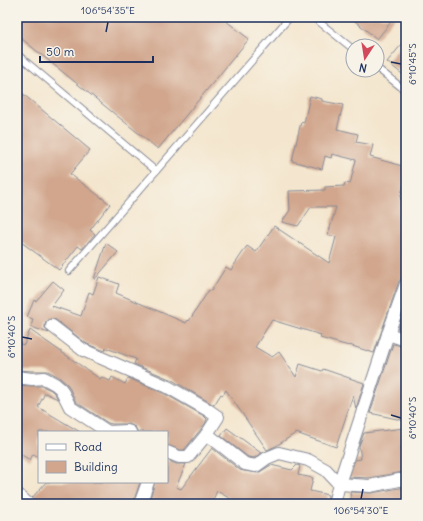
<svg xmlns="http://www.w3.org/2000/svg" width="423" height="521" font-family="Delius,sans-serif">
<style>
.building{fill:#d1a68d}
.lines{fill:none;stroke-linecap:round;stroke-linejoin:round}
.service-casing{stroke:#888a96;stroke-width:8}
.minor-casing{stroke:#888a96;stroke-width:14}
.service{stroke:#fff;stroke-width:6}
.minor{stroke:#fff;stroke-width:12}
.ticks{fill:none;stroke:#1b2f5e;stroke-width:1.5}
.neatline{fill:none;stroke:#1b2f5e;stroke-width:1.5}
.ticks-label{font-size:10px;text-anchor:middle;fill:#1b2f5e}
</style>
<rect width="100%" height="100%" fill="#f7f3e8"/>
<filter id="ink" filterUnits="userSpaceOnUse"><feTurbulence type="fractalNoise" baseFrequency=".025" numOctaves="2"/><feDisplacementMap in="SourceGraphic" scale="8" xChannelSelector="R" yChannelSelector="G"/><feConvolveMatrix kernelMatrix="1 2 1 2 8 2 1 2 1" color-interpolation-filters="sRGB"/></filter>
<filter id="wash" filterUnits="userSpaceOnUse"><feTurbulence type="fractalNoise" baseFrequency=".012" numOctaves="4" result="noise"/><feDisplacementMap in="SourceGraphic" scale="16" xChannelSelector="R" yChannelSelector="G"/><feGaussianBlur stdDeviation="0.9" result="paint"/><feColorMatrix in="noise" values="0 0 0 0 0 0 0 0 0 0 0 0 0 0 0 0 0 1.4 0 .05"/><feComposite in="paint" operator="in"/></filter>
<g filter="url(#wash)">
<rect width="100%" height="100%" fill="#f4e6ce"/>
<g id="blocks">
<!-- building -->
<g class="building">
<polygon points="17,17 221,17 249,39 158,149 17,35"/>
<polygon points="350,17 395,17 377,39"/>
<polygon points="406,39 406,77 387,62"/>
<polygon points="17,89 90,150 70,174 110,204 90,230 95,234 82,249 78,246 59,270 17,239"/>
<polygon points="310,96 322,99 322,101 343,105 337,129 358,134 356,142 373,145 370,157 406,167 406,174 400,199 406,200 406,277 401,278 399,281 374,353 349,345 349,346 320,338 321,335 272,320 255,347 272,357 279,352 296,377 300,364 322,371 323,369 364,383 356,409 353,395 336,447 296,433 276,446 267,450 226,390 223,395 221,394 214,405 172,380 134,364 136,359 106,348 105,351 87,344 56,320 53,319 50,319 46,322 45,325 45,328 49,333 31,327 33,319 27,317 34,300 36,301 53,281 64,290 52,306 81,316 89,292 93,294 99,277 119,284 116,293 186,323 188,320 189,321 209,290 211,291 226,267 231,270 247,246 256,252 274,226 329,263 336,237 328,235 336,207 311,207 298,226 282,222 290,210 289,191 325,190 325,187 344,186 345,183 350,184 356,160 332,154 331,158 325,156 322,169 292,161 301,122 304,123"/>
<polygon points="106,243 118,252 95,279 94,279"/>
<polygon points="406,306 406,332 398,329"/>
<polygon points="30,330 100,379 101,377 110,381 112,377 125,384 128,378 165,394 204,416 207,419 205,424 184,450 180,450 167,445 167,432 138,432 135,427 129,424 112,424 108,423 76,402 68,385 59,377 48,371 32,371 17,370 17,343 24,345"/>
<polygon points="393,344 406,347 406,421 370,413"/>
<polygon points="17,385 31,386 42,386 51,390 55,394 58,399 45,393 38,407 80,432 39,432 39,457 33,454 30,460 17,452"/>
<polygon points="227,428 261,453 254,458 248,457 221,436"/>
<polygon points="404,428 406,446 401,447 404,472 398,473 369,478 349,477 355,460 361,459 359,446 364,433"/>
<polygon points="212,448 240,470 244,471 258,473 271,465 292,470 297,465 300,466 298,475 313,478 310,491 328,495 327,504 239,504 217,491 211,504 148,504 155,482 167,482 167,460 176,464 186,464 176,487 181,489"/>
<polygon points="46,482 140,482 133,504 35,504 35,501 32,498"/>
<polygon points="400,488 405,488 406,504 352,504 350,492 371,493"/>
</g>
</g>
</g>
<g filter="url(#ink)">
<use href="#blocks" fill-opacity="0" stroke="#888a96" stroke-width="1"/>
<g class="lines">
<defs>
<g id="service">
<polyline points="313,17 353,49"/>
<polyline points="17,54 156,171"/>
<polyline points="377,68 406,91"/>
<polyline points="69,271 290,17"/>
</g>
<g id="minor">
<polyline points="52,326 83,350 168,387 208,410 218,417 207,434 188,457 179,457 167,452"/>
<polyline points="388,334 406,340"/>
<polyline points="17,377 32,379 44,378 55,384 61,389 70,407 108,432 127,431 130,432"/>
<polyline points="207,434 245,464 256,466 267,458 279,453 308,460 326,470 339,484 370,486 399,480 406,480"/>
<polyline points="17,494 28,504"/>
<polyline points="140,504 148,482"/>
<polyline points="334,504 339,484 388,334 406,284"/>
</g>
</defs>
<!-- service casing -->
<use href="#service" class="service-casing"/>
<!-- minor casing -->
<use href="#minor" class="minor-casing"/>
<!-- service -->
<use href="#service" class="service"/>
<!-- minor -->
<use href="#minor" class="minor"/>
</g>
</g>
<!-- ticks -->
<path class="ticks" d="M106,32L108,22M391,62L401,64M22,337L32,339M391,415L401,418M361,499L363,489"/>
<!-- margin -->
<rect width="423" height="521" fill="none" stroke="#f7f3e8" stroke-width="44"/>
<!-- legend -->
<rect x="38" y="431" width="130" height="52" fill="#f7f3e8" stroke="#9fa5b1"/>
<rect x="46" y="444" width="20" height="6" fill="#ffffff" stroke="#9fa5b1"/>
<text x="74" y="451" font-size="12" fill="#1b2f5e">Road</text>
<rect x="46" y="461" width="20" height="12" fill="#d1a68d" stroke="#9fa5b1"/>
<text x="74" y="471" font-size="12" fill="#1b2f5e">Building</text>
<!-- north arrow -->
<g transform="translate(365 58) rotate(192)"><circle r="19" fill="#f7f3e8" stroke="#9fa5b1"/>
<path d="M0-3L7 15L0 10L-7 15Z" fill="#d1495b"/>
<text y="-6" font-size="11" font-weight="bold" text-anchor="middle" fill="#1b2f5e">N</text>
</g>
<!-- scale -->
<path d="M40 56v6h113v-6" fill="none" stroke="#1b2f5e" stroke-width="2"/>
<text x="46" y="56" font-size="12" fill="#1b2f5e" stroke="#f7f3e8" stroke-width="3" paint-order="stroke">50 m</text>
<rect x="22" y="22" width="379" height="477" class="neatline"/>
<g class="ticks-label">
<text x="108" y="14">106°54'35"E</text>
<text transform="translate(412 64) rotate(-90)" y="4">6°10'45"S</text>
<text transform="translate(11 337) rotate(-90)" y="4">6°10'40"S</text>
<text transform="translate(412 418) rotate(-90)" y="4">6°10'40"S</text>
<text x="361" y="514">106°54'30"E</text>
</g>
</svg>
